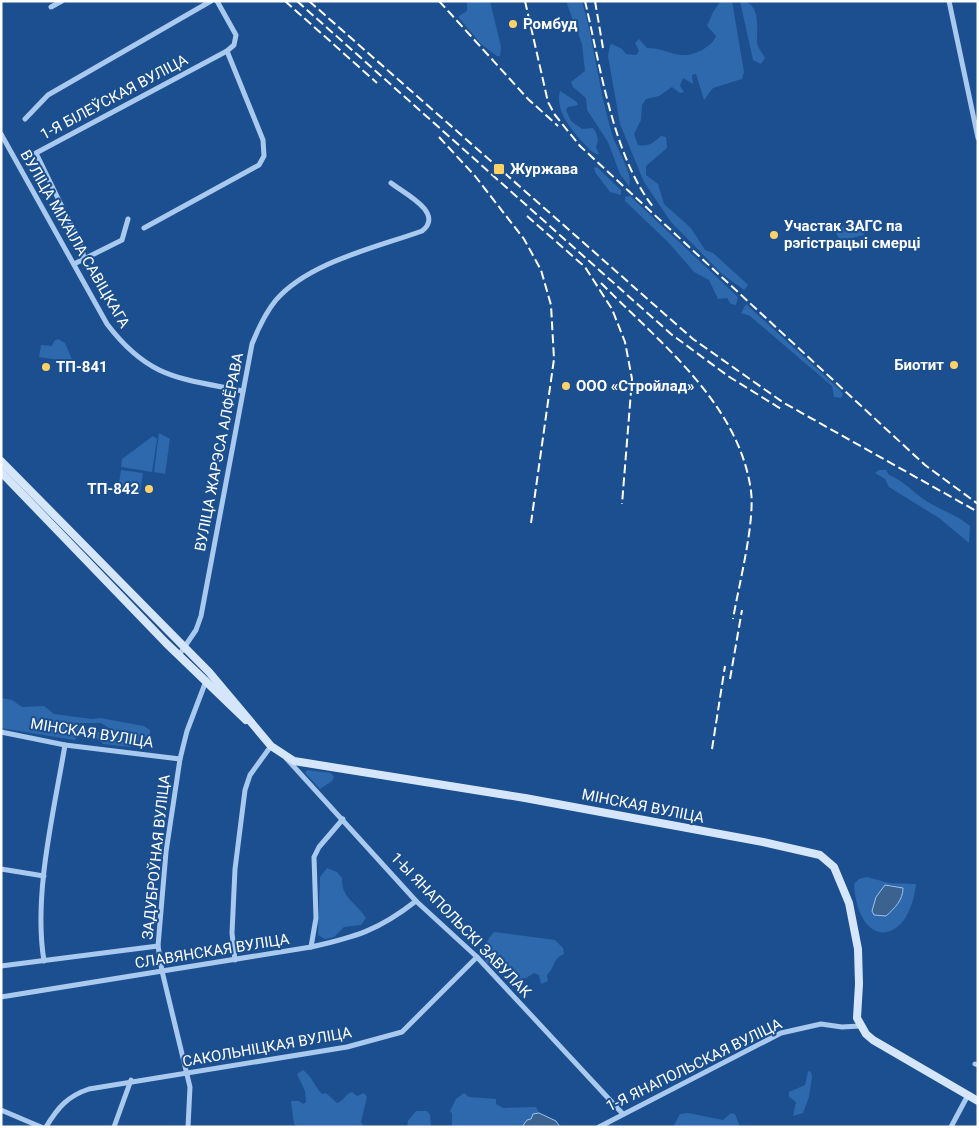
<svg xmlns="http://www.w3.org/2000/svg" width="979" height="1128" font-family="Roboto,sans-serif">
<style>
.green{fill:#2e69ad;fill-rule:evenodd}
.water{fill:#3c6290;stroke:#9cc4f0}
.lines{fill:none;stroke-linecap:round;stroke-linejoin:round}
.street{stroke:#a9c9ee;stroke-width:5}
.secondary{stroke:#d6e6fa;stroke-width:8}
.rail{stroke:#fff;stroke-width:2;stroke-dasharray:9 4;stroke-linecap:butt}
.poi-dot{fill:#ffd166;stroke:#1b4f8f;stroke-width:2}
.labels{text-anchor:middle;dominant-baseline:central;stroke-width:4;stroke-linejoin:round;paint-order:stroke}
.poi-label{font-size:15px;font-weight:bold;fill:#fff;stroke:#1b4f8f;text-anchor:start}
.street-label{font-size:15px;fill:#fff;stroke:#1b4f8f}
</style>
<rect width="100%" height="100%" fill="#1b4f8f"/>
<!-- green -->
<g class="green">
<polygon points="467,1 490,1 501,47 500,56 497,56 481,44 459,18 459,16 467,11"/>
<path d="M566,1H582C595,46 599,93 613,137C617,149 634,176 629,186L620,174L608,142L587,110L586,98L573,87L571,82L585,71L582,44Z"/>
<path d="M721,1H732L744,72L742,79L713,88L704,100L696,74L692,75L693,84L683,78L680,86L684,92L680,93L672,87L659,96L646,99L642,105L641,120L634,134L638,145C649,147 653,143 661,136L666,137L667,148L646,166V175L658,184L664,204L691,228L705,250L713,253L745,282L748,285L744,290L722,274L671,222L644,182L620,124L608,56L610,45L612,44L622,49L626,54L636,55L639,51L635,43L639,39L647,48C663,48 669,54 682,55C694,56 712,47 716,36L707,26L713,12Z"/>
<path d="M740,1C761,1 757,28 757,43C758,48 763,54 765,58L761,64L753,60Z"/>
<path d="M560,91L577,102L578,105L568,107L566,110L571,121L582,129L593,128C598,135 599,139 596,147L599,154H596L590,150C576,135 554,113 560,91Z"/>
<polygon points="597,167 621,190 621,195 610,192 595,172 594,168"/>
<polygon points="630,196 738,297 736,305 731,304 727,298 718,299 709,280 694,272 669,243 625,201 625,197"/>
<polygon points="854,224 860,225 864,235 844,240 838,237 836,232 840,227"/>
<polygon points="746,304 839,389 843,394 841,398 834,397 832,386 750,316 741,313"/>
<polygon points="58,339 65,343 73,362 39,357 41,345 52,346 54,341"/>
<polygon points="159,433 170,439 165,474 154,472"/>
<polygon points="153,436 157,439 152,472 121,467 122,459"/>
<polygon points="121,470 143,473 140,493 118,489"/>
<path d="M879,470H886L889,475C903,481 910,489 922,498C937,509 956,514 970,526L969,543L939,518L889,487L885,479L875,473Z"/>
<polygon points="1,698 12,700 22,707 44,706 54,714 92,719 100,718 144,726 150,730 150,734 130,747 103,744 94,736 95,731 105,734 107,740 110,739 112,730 101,723 80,723 78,737 74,740 1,728"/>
<polygon points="307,770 331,773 334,777 332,781 320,789 305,773"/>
<path d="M327,868L337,872L342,878C341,898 356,902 366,918L361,925L344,927L334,937L325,939L318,935L320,877Z"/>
<path d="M867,877L889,883L916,884C909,947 858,950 854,884L859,879ZM890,885L903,888L872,911L876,897Z"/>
<path d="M494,932L555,940L563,948L564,954C552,959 555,968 547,975L548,981L541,984L539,975L534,973L526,978L513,981L511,978L515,970L512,967C505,965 498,969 492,966C476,960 486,940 494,932Z"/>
<path d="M303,1070C312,1076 314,1086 322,1094L326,1093L337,1103C344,1101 345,1094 352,1092L357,1096L364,1093L367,1097L361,1122L364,1127H298L294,1124L291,1101H299L303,1104L306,1102L305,1091L297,1074Z"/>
<polygon points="808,1071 811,1072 812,1077 809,1097 803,1113 793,1116 796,1102 789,1097 789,1092 805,1085"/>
<polygon points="464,1093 469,1097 496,1099 496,1104 503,1108 536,1107 539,1113 534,1114 531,1119 527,1120 522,1127 452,1127 452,1114 450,1111 456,1099"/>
<polygon points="416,1111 427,1111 430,1115 431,1127 407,1127 408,1121"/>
<polygon points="688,1113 723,1120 731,1113 735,1114 740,1127 673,1127 680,1114"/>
</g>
<!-- water -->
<g class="water">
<path d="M885,885L903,888C903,900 895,908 886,916L874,915L872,911L876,897Z"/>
<polygon points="539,1113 556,1121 560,1127 522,1127 527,1120 531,1119 533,1114"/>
</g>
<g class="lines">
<!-- street -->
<g class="street">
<polyline points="949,1 978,138"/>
<polyline points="51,7 62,1"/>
<polyline points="25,119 48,95 211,1"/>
<path d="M1,134L107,324C149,379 179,378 243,391"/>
<polyline points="144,228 259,165 264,156 263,140 227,51"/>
<polyline points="84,259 82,248 36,153 227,51 234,45 236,35 217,1"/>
<polyline points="74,264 122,240 128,219"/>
<path d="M179,655L196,630L201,616L252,344C258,329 265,313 276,300C309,262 375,248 422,231C445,213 404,193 391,183"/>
<polyline points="1,732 65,745 180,759"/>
<polyline points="286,758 416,901 477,957 622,1113"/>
<polyline points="1,869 44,876"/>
<polyline points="311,947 316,918 314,857 319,847 343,819"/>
<polyline points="235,960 232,933 235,869 245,790 250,775 271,746"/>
<path d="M44,961C33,895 54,811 65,745"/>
<polyline points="1,966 158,946"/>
<path d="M1,997L311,947C356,937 379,930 416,901"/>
<polyline points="975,1064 978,1065"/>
<polyline points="1,1110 41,1127"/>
<path d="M46,1127C58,1107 68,1096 89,1089L347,1047L402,1032L477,957"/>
<polyline points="114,1127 131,1080"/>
<polyline points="188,1127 190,1087 162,971 158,946 166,852 180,759 187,731 206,681"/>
<polyline points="599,1127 781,1033 821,1024 842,1027 860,1026"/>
<polyline points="951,1127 968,1095"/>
</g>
<!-- secondary -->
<g class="secondary">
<polyline points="1,461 209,672 271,746 294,761 525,798 763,842 820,855 834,867 849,903 858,949 859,984 857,1018 866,1034 873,1040 978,1101"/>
<polyline points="1,472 166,643 246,720"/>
</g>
<!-- rail -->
<g class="rail">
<polyline points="285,1 377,83"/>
<polyline points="297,1 671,334 728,376 781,409"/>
<polyline points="309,1 693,339 784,403 978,512"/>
<polyline points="439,1 528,99 558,126"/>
<polyline points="525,1 548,102 555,115 580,146 925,465 978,504"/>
<path d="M585,1C600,64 613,157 654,208"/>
<polyline points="595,1 603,48"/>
<polyline points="439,137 475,176 524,239 541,270 551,305 554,359 531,523"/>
<polyline points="527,216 585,267 612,309 625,342 632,379 622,504"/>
<path d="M601,283C659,342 739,403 751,491C755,523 739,584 733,619"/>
<polyline points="730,679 742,610"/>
<polyline points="712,749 725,666"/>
</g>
</g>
<!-- markers -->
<g class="poi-dot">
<circle cx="513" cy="24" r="5"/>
<rect x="493" y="163" width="12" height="12" rx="2.5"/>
<circle cx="774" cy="235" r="5"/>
<circle cx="954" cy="365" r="5"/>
<circle cx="46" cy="367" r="5"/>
<circle cx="566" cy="386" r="5"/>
<circle cx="149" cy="489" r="5"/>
</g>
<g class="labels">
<!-- poi labels -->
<g class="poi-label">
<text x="523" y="24">Ромбуд</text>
<text x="510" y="169">Журжава</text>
<text x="784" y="226">Участак ЗАГС па<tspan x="784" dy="17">рэгістрацыі смерці</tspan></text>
<text x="944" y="365" text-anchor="end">Биотит</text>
<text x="56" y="367">ТП-841</text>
<text x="576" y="386">ООО «Стройлад»</text>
<text x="139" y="489" text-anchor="end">ТП-842</text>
</g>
<!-- street labels -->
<g class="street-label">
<text transform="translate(114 97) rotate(-28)">1-Я БІЛЕЎСКАЯ ВУЛІЦА</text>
<text transform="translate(75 239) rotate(60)">ВУЛІЦА МІХАІЛА САВІЦКАГА</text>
<text transform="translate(219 452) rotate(-79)">ВУЛІЦА ЖАРЭСА АЛФЁРАВА</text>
<text transform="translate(92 733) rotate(9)">МІНСКАЯ ВУЛІЦА</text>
<text transform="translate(643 806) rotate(11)">МІНСКАЯ ВУЛІЦА</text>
<text transform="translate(156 857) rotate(-84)">ЗАДУБРОЎНАЯ ВУЛІЦА</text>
<text transform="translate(461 925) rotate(46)">1-Ы ЯНАПОЛЬСКІ ЗАВУЛАК</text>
<text transform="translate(212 951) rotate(-9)">СЛАВЯНСКАЯ ВУЛІЦА</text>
<text transform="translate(267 1047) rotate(-10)">САКОЛЬНІЦКАЯ ВУЛІЦА</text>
<text transform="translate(694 1065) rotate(-26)">1-Я ЯНАПОЛЬСКАЯ ВУЛІЦА</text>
</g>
</g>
<!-- border -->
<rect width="979" height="1128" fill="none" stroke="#ffffff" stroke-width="5"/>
</svg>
